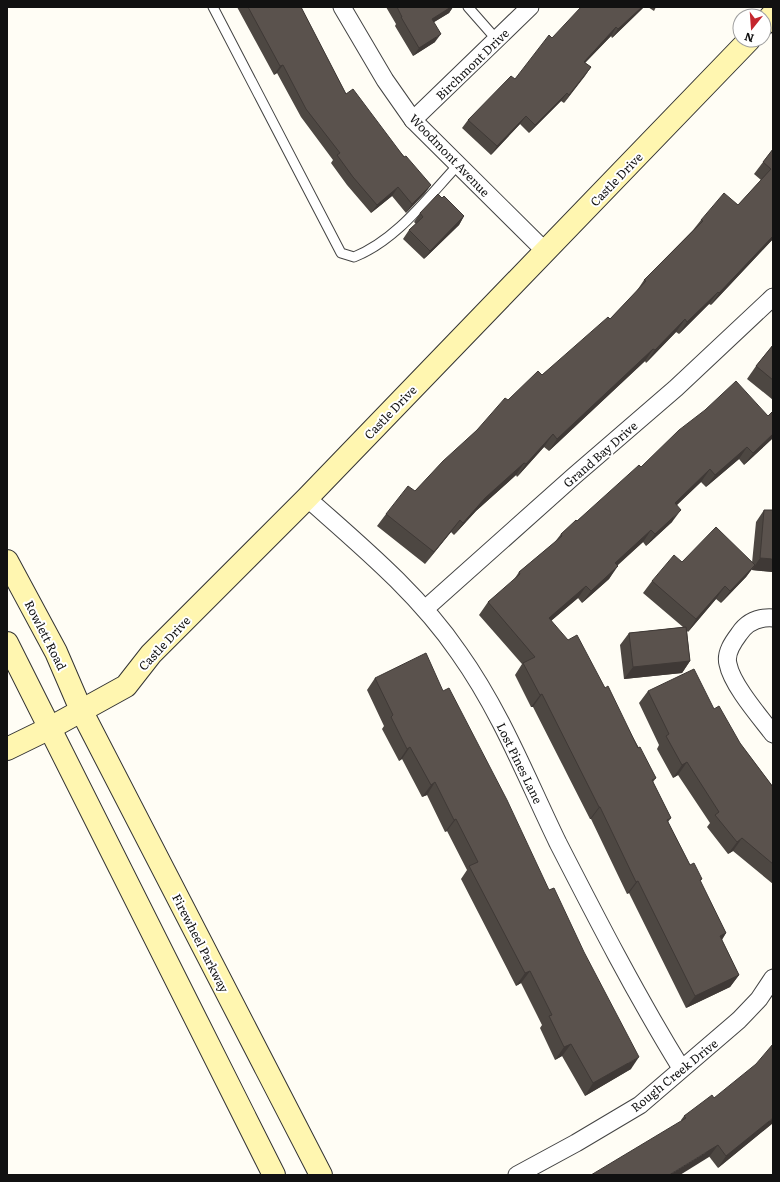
<svg xmlns="http://www.w3.org/2000/svg" width="780" height="1182" font-family="Literata,serif">
<style>
.lines{fill:none;stroke-linecap:round;stroke-linejoin:round}
.lane-casing{stroke:#444;stroke-width:11}
.street-casing{stroke:#444;stroke-width:19}
.secondary-casing{stroke:#333;stroke-width:24}
.lane{stroke:#fff;stroke-width:9}
.street{stroke:#fff;stroke-width:17}
.secondary{stroke:#fff6b0;stroke-width:22}
.wall{fill:#4d4742}
.shaded-wall{fill:#3f3936}
.building{fill:#5a524d;stroke:#3f3936}
.labels{text-anchor:middle;dominant-baseline:central;stroke-width:4;stroke-linejoin:round;paint-order:stroke}
.street-label{font-size:12px;fill:#111;stroke:#fff}
</style>
<rect width="100%" height="100%" fill="#fffdf5"/>
<g class="lines">
<defs>
<g id="lane">
<path d="M213,7L341,253L354,257C397,240 427,198 458,165"/>
<polyline points="468,7 497,40"/>
</g>
<g id="street">
<polyline points="342,7 385,80 413,120 546,252"/>
<polyline points="413,120 530,7"/>
<path d="M307,498C361,546 418,593 459,653C501,712 527,779 558,843C597,919 636,995 681,1068"/>
<polyline points="425,609 574,476 676,388 773,297"/>
<path d="M773,618C759,617 747,622 739,634C733,642 725,653 728,664C732,685 760,717 773,734"/>
<polyline points="517,1175 576,1143 640,1105 739,1020 759,999 773,978"/>
</g>
<g id="secondary">
<polyline points="764,24 773,14"/>
<polyline points="7,561 56,652 81,710 321,1175"/>
<polyline points="7,643 274,1175"/>
<polyline points="7,749 50,728 126,686 151,654 307,498 749,40"/>
</g>
</defs>
<!-- lane casing -->
<use href="#lane" class="lane-casing"/>
<!-- street casing -->
<use href="#street" class="street-casing"/>
<!-- secondary casing -->
<use href="#secondary" class="secondary-casing"/>
<!-- lane -->
<use href="#lane" class="lane"/>
<!-- street -->
<use href="#street" class="street"/>
<!-- secondary -->
<use href="#secondary" class="secondary"/>
</g>
<!-- wall -->
<g class="wall">
<polygon points="237,7 301,7 346,94 431,185 425,193 406,213 392,196 371,213 347,185 331,163 333,160 301,117 277,73 274,75"/>
<polygon points="386,7 453,7 449,13 434,22 435,42 413,56 395,26 396,24"/>
<polygon points="644,7 612,38 611,36 585,63 591,67 564,103 561,101 529,133 520,124 491,155 462,128 468,120 515,79 552,38"/>
<polygon points="648,7 656,7 654,11"/>
<polygon points="773,149 773,239 711,305 709,304 679,334 676,332 646,363 645,361 549,451 544,447 517,477 516,475 476,511 454,535 451,532 425,564 377,526 386,514 415,491 477,430 508,400 542,375 610,319 636,292 644,280 693,230 701,220 738,205 761,180 754,174"/>
<polygon points="442,198 464,216 459,225 424,259 403,239 409,230 416,224 414,222 420,213"/>
<polygon points="773,345 773,400 747,379 756,366"/>
<polygon points="773,411 773,438 744,465 739,459 706,487 701,482 677,505 672,522 646,546 643,542 617,566 609,579 582,603 578,598 551,621 605,688 656,778 653,782 671,818 668,822 690,865 702,879 700,881 726,933 722,940 739,975 730,987 686,1008 629,893 627,894 591,819 590,819 533,707 531,707 515,675 522,664 479,615 488,602 513,581 519,572 554,543 561,534 577,521 641,467 768,416"/>
<polygon points="764,510 773,572 752,570 752,569 746,577 721,603 716,599 688,632 687,631 690,661 682,673 624,679 620,645 629,633 683,627 643,593 652,581 682,562 752,563 756,522"/>
<polygon points="375,678 443,691 631,1069 585,1096 562,1056 555,1060 540,1028 542,1025 521,983 516,986 461,879 467,870 447,831 445,832 427,795 422,797 402,759 399,761 382,729 384,726 367,690"/>
<polygon points="648,691 714,709 773,787 773,884 733,851 728,854 707,827 710,823 678,775 673,778 657,749 659,745 639,703"/>
<polygon points="714,1098 773,1123 718,1168 681,1120 684,1116"/>
</g>
<!-- shaded-wall -->
<g class="shaded-wall">
<polygon points="451,7 453,7 449,13 426,27 432,19"/>
<polygon points="642,7 644,7 612,38 618,29"/>
<polygon points="616,27 611,36 578,70 584,62"/>
<polygon points="441,34 435,42 413,56 419,48"/>
<polygon points="283,65 277,73 274,75 280,66"/>
<polygon points="591,67 585,76 564,103 569,95"/>
<polygon points="567,93 561,101 529,133 535,125"/>
<polygon points="526,116 520,124 491,155 497,146"/>
<polygon points="431,185 425,193 406,213 412,204"/>
<polygon points="398,187 392,196 371,213 377,205"/>
<polygon points="464,216 459,225 424,259 430,251"/>
<polygon points="773,236 773,239 711,305 719,293"/>
<polygon points="718,292 709,304 679,334 687,322"/>
<polygon points="685,319 676,332 646,363 655,350"/>
<polygon points="653,349 645,361 549,451 557,439"/>
<polygon points="553,434 544,447 517,477 526,464"/>
<polygon points="773,434 773,438 744,465 753,453"/>
<polygon points="747,447 739,459 706,487 715,475"/>
<polygon points="524,463 516,475 476,511 454,535 463,523 485,498"/>
<polygon points="710,469 701,482 666,515 675,503"/>
<polygon points="681,510 672,522 646,546 655,534"/>
<polygon points="460,520 451,532 425,564 434,552"/>
<polygon points="651,530 643,542 606,575 615,563"/>
<polygon points="760,558 773,559 773,572 752,570"/>
<polygon points="755,565 746,577 721,603 730,591"/>
<polygon points="618,566 609,579 582,603 591,591"/>
<polygon points="586,586 578,598 540,630 549,618"/>
<polygon points="725,586 716,599 688,632 696,619"/>
<polygon points="690,661 682,673 624,679 633,667"/>
<polygon points="542,694 533,707 531,707 540,695"/>
<polygon points="410,747 402,759 399,761 407,749"/>
<polygon points="687,762 678,775 673,778 682,765"/>
<polygon points="435,782 427,795 422,797 431,785"/>
<polygon points="599,807 600,807 591,819 590,819"/>
<polygon points="456,819 447,831 445,832 454,820"/>
<polygon points="742,838 733,851 728,854 737,842"/>
<polygon points="638,881 629,893 627,894 636,882"/>
<polygon points="726,933 717,946 720,936"/>
<polygon points="530,971 521,983 516,986 525,973"/>
<polygon points="739,975 730,987 686,1008 695,996"/>
<polygon points="571,1044 562,1056 555,1060 564,1047"/>
<polygon points="639,1057 631,1069 585,1096 593,1083"/>
<polygon points="773,1118 773,1123 718,1168 726,1156"/>
<polygon points="718,1145 709,1157 680,1175 669,1175"/>
</g>
<!-- building -->
<g class="building">
<polygon points="248,7 301,7 346,94 353,89 404,157 406,156 431,185 412,204 398,187 377,205 353,177 337,155 340,153 306,109 283,65 280,66"/>
<polygon points="397,7 451,7 432,19 441,34 419,48 401,17 402,17"/>
<polygon points="581,7 642,7 618,29 616,27 584,62 591,67 569,95 567,93 535,125 526,116 497,146 468,120 511,76 515,79 549,35 552,38"/>
<polygon points="773,149 773,236 719,293 718,292 687,322 685,319 655,350 653,349 557,439 553,434 526,464 524,463 485,498 463,523 460,520 434,552 386,514 408,486 415,491 443,461 477,430 505,398 508,400 538,371 542,375 608,317 610,319 646,281 644,280 703,221 701,220 724,193 738,205 771,169 763,162"/>
<polygon points="438,194 442,198 444,196 464,216 430,251 409,230 423,217 420,213"/>
<polygon points="773,345 773,380 756,366"/>
<polygon points="736,381 768,416 773,411 773,434 753,453 747,447 715,475 710,469 675,503 681,510 655,534 651,530 615,563 618,566 591,591 586,586 549,618 568,640 577,635 605,688 608,686 638,748 640,747 656,778 652,780 671,818 667,820 690,865 694,863 702,879 700,880 726,933 720,936 739,975 695,996 638,881 636,882 600,807 599,807 542,694 540,695 523,663 535,657 488,602 520,574 519,572 562,536 561,534 576,520 577,521 639,465 641,467 679,430 705,410"/>
<polygon points="764,510 773,510 773,559 760,558"/>
<polygon points="716,527 755,565 730,591 725,586 696,619 652,581 674,555 682,562"/>
<polygon points="686,627 690,661 633,667 629,633"/>
<polygon points="426,653 443,691 449,688 507,800 549,890 554,888 584,952 639,1057 593,1083 571,1044 564,1047 549,1016 552,1015 530,971 525,973 469,866 478,862 456,819 454,820 435,782 431,785 410,747 407,749 391,717 393,715 375,678"/>
<polygon points="694,669 714,709 719,706 740,743 773,787 773,864 742,838 737,842 715,815 719,812 687,762 682,765 666,736 669,734 648,691"/>
<polygon points="773,1044 773,1118 726,1156 718,1145 669,1175 591,1175 686,1118 684,1116 712,1095 714,1098 756,1064"/>
</g>
<g class="labels">
<!-- street labels -->
<g class="street-label">
<text transform="translate(472 64) rotate(-44)">Birchmont Drive</text>
<text transform="translate(450 155) rotate(46)">Woodmont Avenue</text>
<text transform="translate(616 179) rotate(-46)">Castle Drive</text>
<text transform="translate(390 412) rotate(-46)">Castle Drive</text>
<text transform="translate(600 454) rotate(-41)">Grand Bay Drive</text>
<text transform="translate(46 635) rotate(63)">Rowlett Road</text>
<text transform="translate(164 643) rotate(-47)">Castle Drive</text>
<text transform="translate(520 763) rotate(64)">Lost Pines Lane</text>
<text transform="translate(201 943) rotate(63)">Firewheel Parkway</text>
<text transform="translate(674 1075) rotate(-39)">Rough Creek Drive</text>
</g>
</g>
<!-- border -->
<rect width="780" height="1182" fill="none" stroke="#111111" stroke-width="16"/>
<!-- north arrow -->
<g transform="translate(752 28) rotate(197)"><circle r="19" fill="#ffffff" stroke="#a0a0a0"/>
<path d="M0-3L7 15L0 10L-7 15Z" fill="#c4262e"/>
<text y="-6" font-size="11" font-weight="bold" text-anchor="middle" fill="#111111">N</text>
</g>
</svg>
